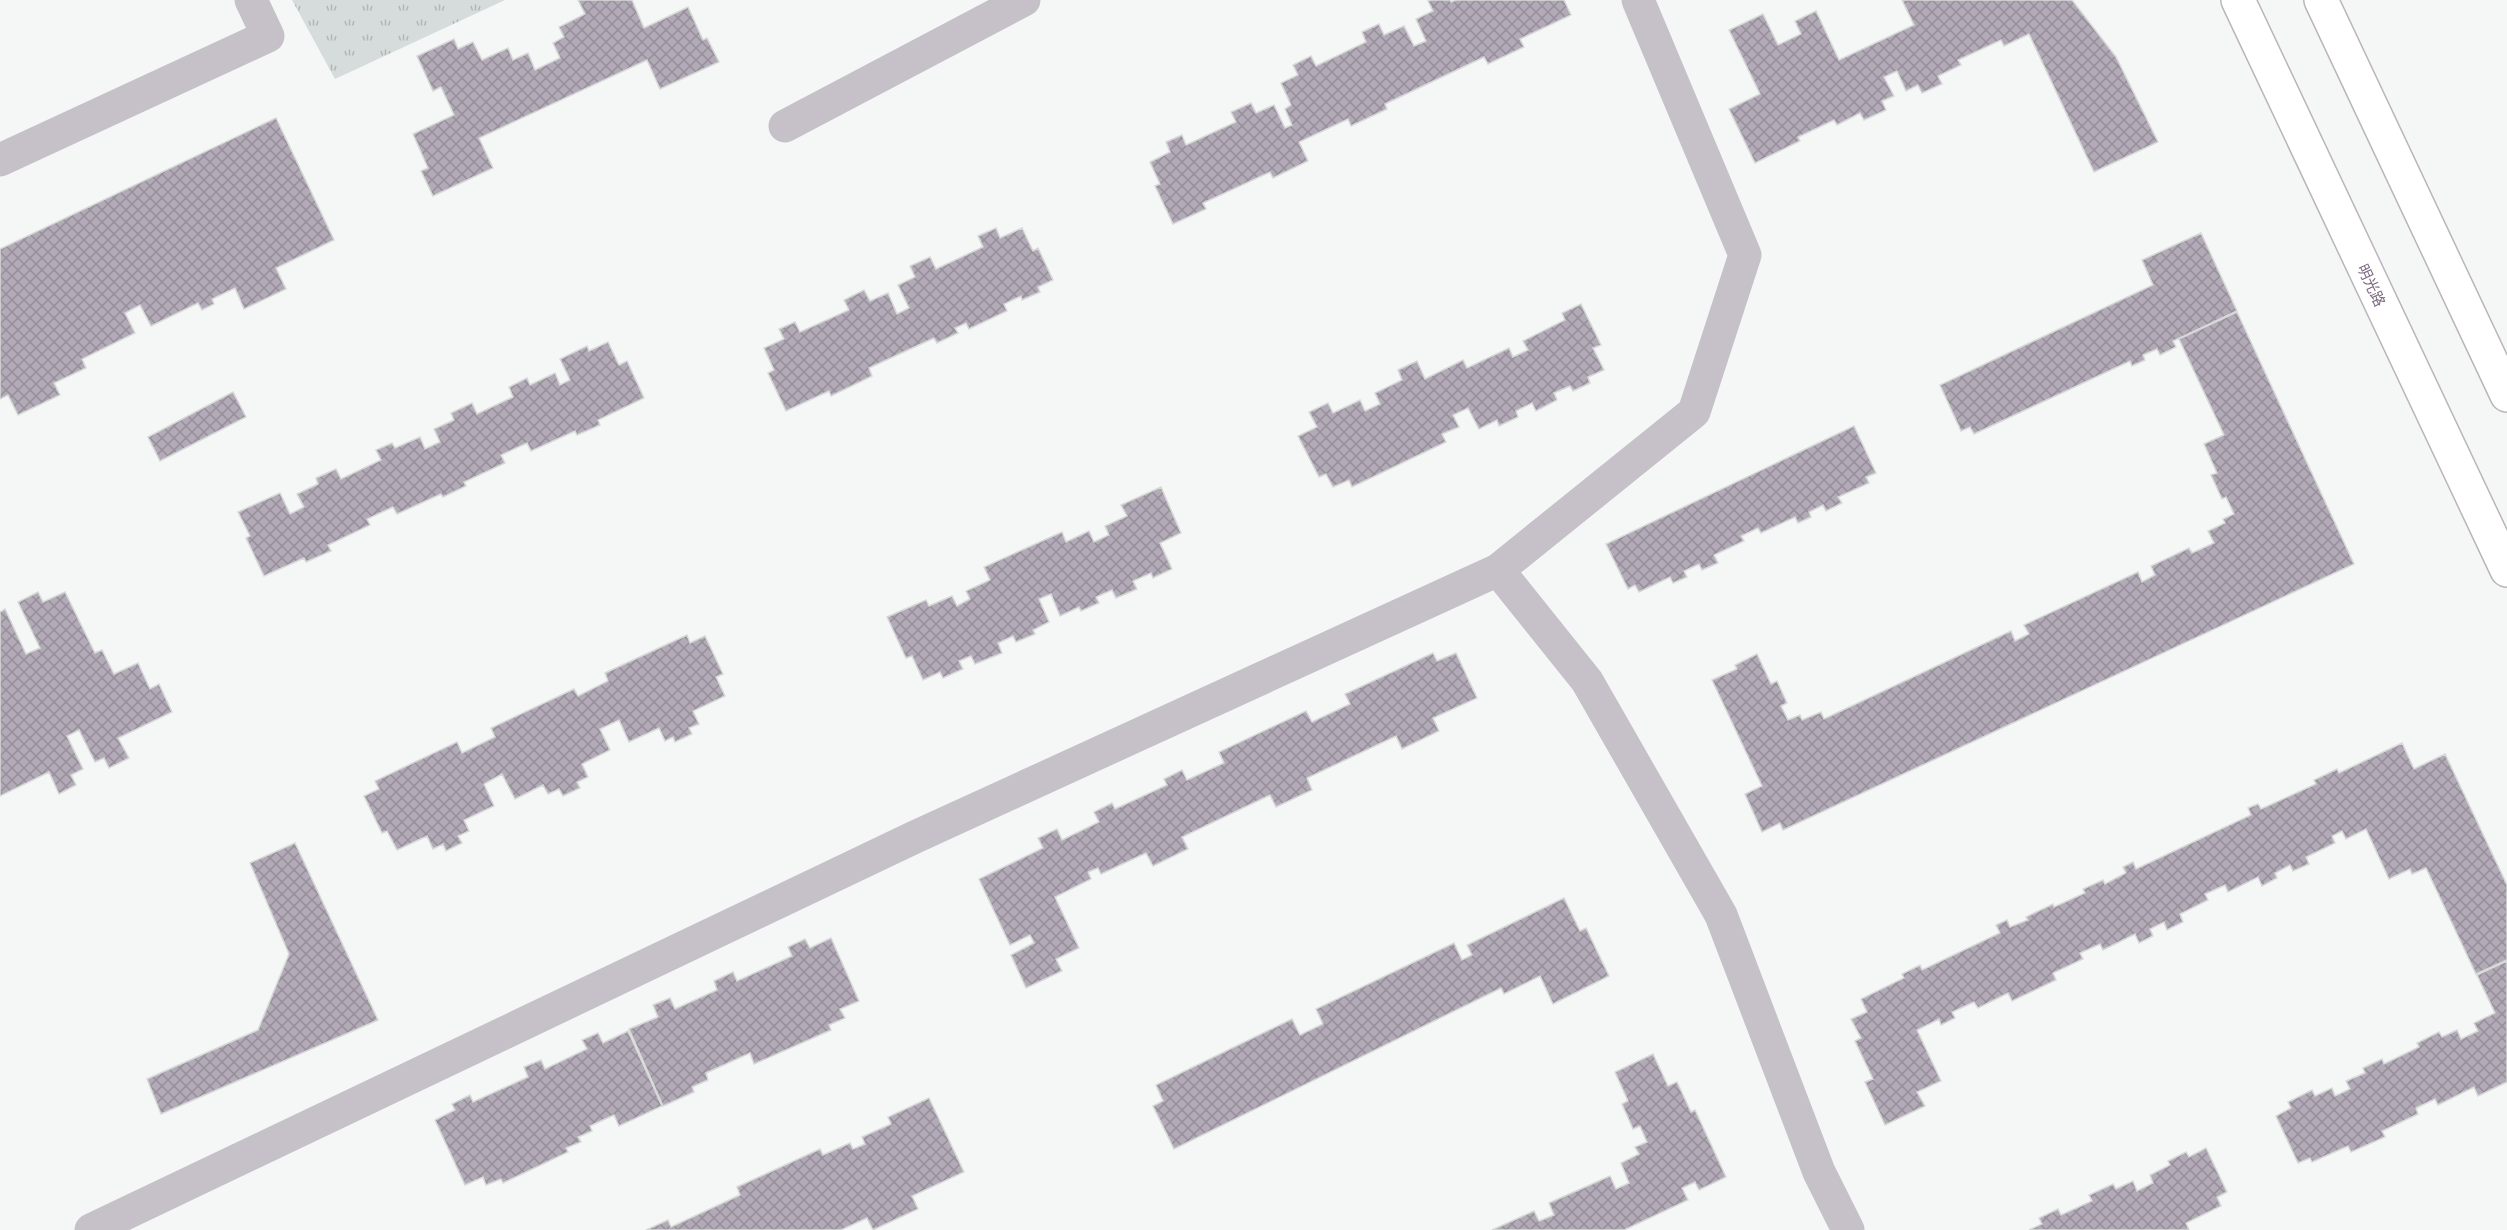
<svg xmlns="http://www.w3.org/2000/svg" width="2507" height="1230" font-family="'Golos Text','Noto Sans SC',sans-serif">
<style>
.park{fill:url(#park-tufts)}
.building{fill:url(#building-cross-hatch);stroke:#d7d9d8;stroke-width:1.5}
.lines{fill:none;stroke-linecap:round;stroke-linejoin:round}
.major-casing{stroke:#bab5bc;stroke-width:36}
.minor{stroke:#c6c1c8;stroke-width:33}
.major{stroke:#fff;stroke-width:33}
.labels{text-anchor:middle;dominant-baseline:central;stroke-width:6;stroke-linejoin:round;paint-order:stroke}
.street-label{font-size:15px;fill:#7c6a82;stroke:#fff}
</style>
<defs>
<pattern id="park-tufts" width="24" height="20" patternUnits="userSpaceOnUse" patternTransform="scale(1.5)"><rect width="24" height="20" fill="#d5dcdb"/><path d="M3 7l-1-3M5 7V3M7 7l1-3M15 17l-1-3M17 17v-4M19 17l1-3" fill="none" stroke="#b2b6b7"/></pattern>
<pattern id="building-cross-hatch" width="8" height="8" patternUnits="userSpaceOnUse" patternTransform="scale(1.5)"><rect width="8" height="8" fill="#b2aab6"/><path d="M0 0l8 8M0 8l8-8" fill="none" stroke="#968e99"/></pattern>
</defs>
<rect width="100%" height="100%" fill="#f5f7f6"/>
<!-- park -->
<polygon class="park" points="292,0 505,0 335,79"/>
<!-- building -->
<g class="building">
<polygon points="578,0 632,0 644,28 688,7 703,40 707,38 719,62 660,89 647,60 479,138 493,168 433,196 421,171 428,168 413,134 454,115 441,87 433,91 417,56 454,39 458,49 473,42 482,60 508,48 513,60 528,53 535,70 560,58 553,43 564,37 559,27 585,14"/>
<polygon points="1431,0 1450,0 1451,2 1456,0 1564,0 1571,15 1520,39 1524,47 1488,64 1484,57 1385,104 1387,109 1351,126 1348,119 1299,142 1308,161 1273,178 1270,172 1203,203 1206,209 1173,224 1155,186 1160,184 1150,162 1170,152 1166,142 1182,135 1186,145 1236,122 1231,112 1251,103 1256,113 1274,105 1285,128 1292,125 1285,109 1291,105 1281,83 1298,75 1293,65 1311,56 1316,66 1366,42 1362,32 1379,24 1384,35 1404,26 1414,46 1426,41 1416,19 1433,11 1428,1"/>
<polygon points="1902,0 2072,0 2116,57 2158,142 2094,172 2029,34 2004,46 2001,40 1958,60 1961,65 1938,76 1942,84 1922,93 1918,85 1906,91 1897,71 1884,77 1894,96 1882,101 1886,110 1864,120 1860,113 1837,125 1834,120 1798,137 1800,141 1755,163 1729,109 1760,94 1729,30 1763,14 1778,45 1801,34 1795,21 1816,11 1839,60 1914,25"/>
<polygon points="276,118 334,240 276,268 286,289 244,309 235,288 212,299 214,304 202,310 198,303 151,326 140,305 125,313 135,333 82,359 86,368 54,383 60,395 18,415 8,395 0,399 0,249"/>
<polygon points="996,228 1000,238 1022,228 1033,251 1038,248 1053,280 1038,287 1040,292 1022,300 1021,296 1004,304 1007,311 969,329 966,323 955,328 958,333 937,343 934,338 869,368 872,376 831,396 829,391 786,411 768,373 774,370 764,348 784,339 779,329 795,322 800,332 849,310 844,300 864,290 870,301 888,293 897,314 909,308 898,285 915,277 910,266 930,257 936,269 983,247 978,236"/>
<polygon points="2201,233 2237,311 2173,341 2176,347 2160,355 2157,349 2143,355 2145,360 2132,366 2130,361 1974,434 1970,427 1961,431 1940,385 2153,285 2142,260"/>
<polygon points="1581,304 1601,345 1593,348 1604,370 1588,377 1590,383 1573,391 1570,386 1554,393 1557,400 1536,411 1532,403 1516,411 1518,417 1499,426 1497,420 1479,429 1468,408 1453,415 1459,427 1442,434 1446,442 1352,487 1349,480 1333,487 1326,474 1319,477 1298,436 1317,427 1309,412 1328,403 1333,413 1360,400 1365,411 1380,404 1375,393 1402,380 1398,370 1417,361 1425,379 1463,360 1467,368 1509,348 1513,357 1528,350 1523,341 1565,320 1562,313"/>
<polygon points="2237,312 2354,564 1783,830 1780,823 1762,832 1745,794 1762,786 1712,680 1737,669 1735,665 1757,654 1771,684 1777,681 1787,703 1781,706 1788,720 1800,715 1802,720 1821,712 1824,719 2011,631 2015,641 2029,634 2024,625 2138,572 2142,582 2155,575 2151,566 2189,548 2192,553 2214,543 2208,531 2225,523 2223,519 2234,514 2226,497 2222,499 2211,475 2217,473 2204,444 2224,435 2179,339"/>
<polygon points="608,342 619,365 627,361 644,398 598,420 600,425 577,435 575,431 531,451 527,443 501,455 505,463 464,482 466,486 443,497 441,494 397,514 393,507 367,519 370,525 328,545 331,551 306,562 304,558 264,576 246,538 250,536 238,512 280,493 290,514 304,507 297,494 318,484 316,478 336,469 341,479 381,460 376,450 392,443 395,448 420,437 425,449 440,442 434,429 454,420 451,413 472,403 477,414 513,397 509,387 527,378 530,385 555,373 560,385 570,380 560,359 587,346 589,351"/>
<polygon points="233,392 246,417 160,461 148,437"/>
<polygon points="1854,426 1876,473 1866,477 1869,483 1838,497 1842,503 1826,511 1823,505 1809,512 1811,517 1798,523 1795,517 1761,533 1758,528 1741,536 1744,541 1714,555 1718,563 1702,570 1699,564 1684,571 1687,577 1673,583 1670,577 1639,592 1635,585 1628,589 1606,544"/>
<polygon points="1161,487 1181,533 1160,543 1172,569 1153,578 1151,573 1133,581 1137,589 1116,598 1112,590 1096,597 1099,603 1081,611 1079,607 1060,616 1051,594 1039,599 1049,622 1033,630 1035,634 1016,642 1013,636 998,643 1002,653 975,664 971,656 959,661 963,669 943,678 940,672 923,680 912,656 906,658 887,617 926,600 929,606 952,596 957,606 970,599 966,591 990,580 984,567 1062,532 1066,542 1089,531 1094,542 1109,535 1105,526 1127,516 1121,505"/>
<polygon points="38,592 43,602 65,592 95,653 102,650 114,674 138,663 150,689 159,684 172,712 118,738 129,758 109,768 104,758 95,762 79,730 67,736 83,769 71,775 76,785 59,794 49,772 0,796 0,612 5,609 26,654 40,648 18,602"/>
<polygon points="687,635 690,643 705,636 723,674 716,677 725,696 693,711 699,724 689,728 692,734 675,742 673,737 665,741 659,728 629,742 619,720 600,729 610,750 582,764 588,777 577,782 580,788 563,796 559,789 548,794 543,785 515,799 502,774 484,784 494,806 464,820 469,831 458,836 462,843 446,851 443,844 433,849 427,836 397,850 387,831 382,833 364,796 379,789 375,781 457,742 462,753 495,737 491,728 574,689 578,696 608,681 605,673"/>
<polygon points="1433,653 1437,661 1456,653 1477,698 1433,718 1439,731 1402,749 1396,736 1307,778 1312,790 1276,807 1270,795 1182,837 1188,849 1153,866 1146,853 1101,874 1098,868 1088,872 1091,879 1055,897 1079,948 1056,959 1062,971 1026,988 1011,955 1034,943 1030,935 1010,945 979,879 1043,848 1038,838 1057,829 1062,840 1099,822 1094,812 1112,803 1115,809 1167,785 1164,779 1182,770 1187,780 1224,763 1219,752 1306,711 1312,722 1350,704 1345,694"/>
<polygon points="2402,743 2414,769 2445,754 2507,885 2507,960 2476,974 2426,868 2412,874 2410,869 2389,879 2366,829 2346,839 2342,831 2332,836 2335,843 2306,857 2309,864 2293,871 2290,865 2275,873 2277,878 2262,886 2258,877 2228,892 2225,885 2205,894 2208,900 2180,914 2183,922 2167,930 2164,922 2150,929 2153,936 2139,943 2135,934 2103,950 2100,944 2080,953 2083,959 2053,973 2056,980 2012,1001 2008,993 1978,1008 1974,1002 1952,1012 1955,1018 1941,1025 1939,1019 1917,1030 1941,1081 1917,1092 1925,1106 1885,1125 1865,1082 1873,1079 1855,1041 1861,1038 1851,1019 1867,1012 1861,999 1904,978 1902,974 1920,965 1922,970 2000,933 1996,925 2007,920 2010,927 2028,920 2026,917 2053,904 2054,907 2085,893 2083,889 2103,880 2105,884 2126,873 2123,867 2133,862 2136,869 2251,815 2248,808 2258,804 2261,809 2316,784 2314,780 2337,769 2339,773"/>
<polygon points="295,843 378,1020 161,1114 147,1079 258,1030 289,954 250,863"/>
<polygon points="1564,898 1580,931 1586,928 1609,976 1553,1004 1540,976 1504,994 1501,988 1174,1149 1153,1106 1163,1101 1156,1085 1292,1019 1300,1035 1323,1024 1316,1009 1454,943 1462,960 1472,955 1467,945"/>
<polygon points="831,938 859,1001 840,1009 845,1018 829,1025 831,1030 754,1064 750,1053 706,1073 708,1080 692,1087 694,1092 663,1106 629,1029 658,1017 653,1005 670,998 675,1009 717,990 714,981 733,972 737,981 792,956 788,947 805,939 810,948"/>
<polygon points="2507,961 2507,1082 2478,1096 2474,1087 2438,1105 2435,1099 2416,1108 2418,1114 2382,1131 2385,1137 2351,1152 2348,1146 2312,1162 2310,1158 2298,1163 2276,1116 2291,1108 2288,1102 2312,1090 2315,1096 2332,1088 2335,1096 2350,1089 2346,1081 2365,1073 2363,1068 2382,1059 2384,1064 2419,1047 2417,1043 2439,1032 2442,1037 2457,1030 2461,1039 2478,1031 2474,1023 2495,1013 2477,975"/>
<polygon points="628,1031 662,1106 619,1126 614,1115 590,1126 592,1131 578,1137 581,1142 566,1148 568,1152 503,1183 501,1179 486,1185 483,1177 465,1185 435,1120 455,1110 452,1104 470,1095 473,1102 528,1077 524,1067 541,1060 545,1069 587,1049 582,1040 598,1033 603,1043"/>
<polygon points="1653,1054 1668,1086 1677,1082 1691,1112 1695,1110 1726,1177 1699,1190 1695,1182 1682,1188 1688,1200 1624,1230 1492,1230 1534,1211 1539,1221 1554,1215 1549,1203 1610,1176 1616,1189 1629,1183 1621,1163 1639,1154 1635,1147 1647,1142 1640,1126 1633,1129 1622,1104 1628,1101 1615,1072"/>
<polygon points="929,1098 964,1172 912,1196 918,1209 873,1230 867,1218 841,1230 646,1230 668,1220 671,1227 740,1195 737,1187 820,1149 823,1155 850,1143 853,1149 865,1144 862,1137 891,1124 888,1117"/>
<polygon points="2206,1148 2227,1192 2217,1197 2221,1206 2186,1223 2189,1230 2029,1230 2042,1224 2039,1218 2058,1209 2061,1215 2092,1201 2089,1195 2113,1184 2116,1189 2133,1181 2137,1191 2153,1183 2150,1175 2170,1165 2168,1161 2186,1152 2189,1157"/>
</g>
<g class="lines">
<defs>
<g id="major">
<polyline points="2238,0 2507,570"/>
<polyline points="2321,0 2507,395"/>
</g>
</defs>
<!-- major casing -->
<use href="#major" class="major-casing"/>
<!-- minor -->
<g class="minor">
<polyline points="785,126 1024,0"/>
<polyline points="0,160 268,36 251,0"/>
<polyline points="1498,570 1587,681 1721,915 1819,1172 1848,1230"/>
<polyline points="91,1230 915,837 1498,570 1694,412 1745,255 1638,0"/>
</g>
<!-- major -->
<use href="#major" class="major"/>
</g>
<g class="labels">
<!-- street labels -->
<g class="street-label">
<text transform="translate(2372 285) rotate(65)">明光路</text>
</g>
</g>
</svg>
